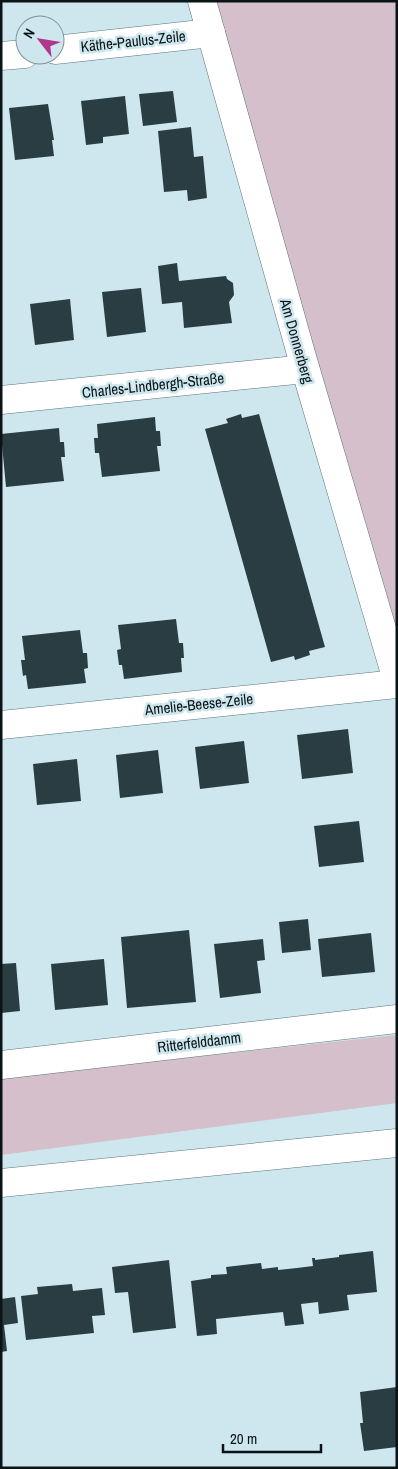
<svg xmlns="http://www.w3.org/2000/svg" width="398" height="1469" font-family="'Archivo Narrow',sans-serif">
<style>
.green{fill:#d4bfcb}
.building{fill:#293d43}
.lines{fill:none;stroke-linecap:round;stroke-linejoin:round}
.street-casing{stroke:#5f757c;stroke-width:29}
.secondary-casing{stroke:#5f757c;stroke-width:29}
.street{stroke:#fff;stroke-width:28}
.secondary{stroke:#fff;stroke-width:28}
.labels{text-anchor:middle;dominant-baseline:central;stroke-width:5;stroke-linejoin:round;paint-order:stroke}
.street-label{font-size:15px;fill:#0a1316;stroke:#cee7ee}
</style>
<rect width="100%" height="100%" fill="#cee7ee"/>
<!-- green -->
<g class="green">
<polygon points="215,1 397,1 397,638"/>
<polygon points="397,1035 397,1103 1,1155 1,1078"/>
</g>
<!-- building -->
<g class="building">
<polygon points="173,91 177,122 143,126 139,94"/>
<polygon points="125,96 129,134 103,137 103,143 86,145 81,101"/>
<polygon points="48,104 54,140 52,140 54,156 15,160 9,108"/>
<polygon points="191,127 194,157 203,156 207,198 188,201 187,190 164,192 158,131"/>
<polygon points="177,263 179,281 226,276 227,279 233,283 234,295 229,302 232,323 184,328 182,302 162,304 158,266"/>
<polygon points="141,288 146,332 107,337 102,292"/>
<polygon points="70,299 74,340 35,345 30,304"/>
<polygon points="241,414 242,418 259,414 325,647 309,651 310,655 295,660 294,656 271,662 205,429 228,423 226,419"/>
<polygon points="155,417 156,431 160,431 161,446 157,446 160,471 102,477 99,453 95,453 94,438 98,438 97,424"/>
<polygon points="59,428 60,442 64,442 65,457 61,457 64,481 6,487 1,434"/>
<polygon points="176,619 179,643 183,643 184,658 181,658 182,672 124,679 122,665 119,665 117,650 121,649 118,625"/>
<polygon points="80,630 83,653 87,653 88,668 84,669 86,683 28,689 26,675 23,676 21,660 25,660 22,636"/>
<polygon points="348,729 353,773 302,779 297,735"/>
<polygon points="244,741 249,783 200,789 195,747"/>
<polygon points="158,750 163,793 120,798 116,755"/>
<polygon points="77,759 81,801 37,805 33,764"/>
<polygon points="359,821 364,862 319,867 314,826"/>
<polygon points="308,919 311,950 282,953 279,922"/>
<polygon points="189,930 196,1002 127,1008 121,937"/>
<polygon points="371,933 375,972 322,977 318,939"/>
<polygon points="263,939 265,960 257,961 261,993 220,998 214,944"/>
<polygon points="104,959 108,1005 55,1010 51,964"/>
<polygon points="16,963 20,1011 1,1013 1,964"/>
<polygon points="373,1251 377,1292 347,1295 349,1310 319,1314 318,1302 301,1304 304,1324 285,1326 283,1312 216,1319 217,1334 197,1336 191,1281 211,1278 211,1275 227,1274 226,1267 261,1263 262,1269 278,1267 278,1270 297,1268 313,1266 312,1258 315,1258 315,1260 339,1257 339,1255"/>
<polygon points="169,1260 176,1328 133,1333 128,1292 115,1293 112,1267"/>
<polygon points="72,1284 73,1291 102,1288 105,1315 92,1316 94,1333 26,1340 21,1296 38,1294 37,1287"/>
<polygon points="15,1297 18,1323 4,1325 7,1351 1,1352 1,1299"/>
<polygon points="397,1387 397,1447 364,1451 360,1423 363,1423 360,1392"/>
</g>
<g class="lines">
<defs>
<g id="street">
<polyline points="202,1 302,357 397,680"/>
<polyline points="55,50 211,33"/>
<polyline points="1,56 25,54"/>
<polyline points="1,400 305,369"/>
<polyline points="1,725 397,684"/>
<polyline points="1,1065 397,1019"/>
</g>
<polyline id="secondary" points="1,1183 397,1143"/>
</defs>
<!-- street casing -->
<use href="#street" class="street-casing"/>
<!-- secondary casing -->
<use href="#secondary" class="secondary-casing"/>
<!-- street -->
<use href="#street" class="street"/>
<!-- secondary -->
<use href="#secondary" class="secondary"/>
</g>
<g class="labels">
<!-- street labels -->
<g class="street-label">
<text transform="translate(133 41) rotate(-6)">Käthe-Paulus-Zeile</text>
<text transform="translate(297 341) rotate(74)">Am Donnerberg</text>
<text transform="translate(153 385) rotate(-6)">Charles-Lindbergh-Straße</text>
<text transform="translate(199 704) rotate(-6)">Amelie-Beese-Zeile</text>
<text transform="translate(199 1042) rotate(-7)">Ritterfelddamm</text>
</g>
</g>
<!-- border -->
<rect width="398" height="1469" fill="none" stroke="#0a1316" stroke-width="5"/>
<!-- north arrow -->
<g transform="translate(40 40) rotate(301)"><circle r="24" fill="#cee7ee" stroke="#809298"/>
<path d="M0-4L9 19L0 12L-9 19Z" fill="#b0378b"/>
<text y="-8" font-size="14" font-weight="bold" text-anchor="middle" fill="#0a1316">N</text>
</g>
<!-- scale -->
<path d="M223 1444v8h98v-8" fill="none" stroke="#0a1316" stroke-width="2.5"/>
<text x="230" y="1444" font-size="15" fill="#0a1316" stroke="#cee7ee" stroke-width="4" paint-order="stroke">20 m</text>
</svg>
